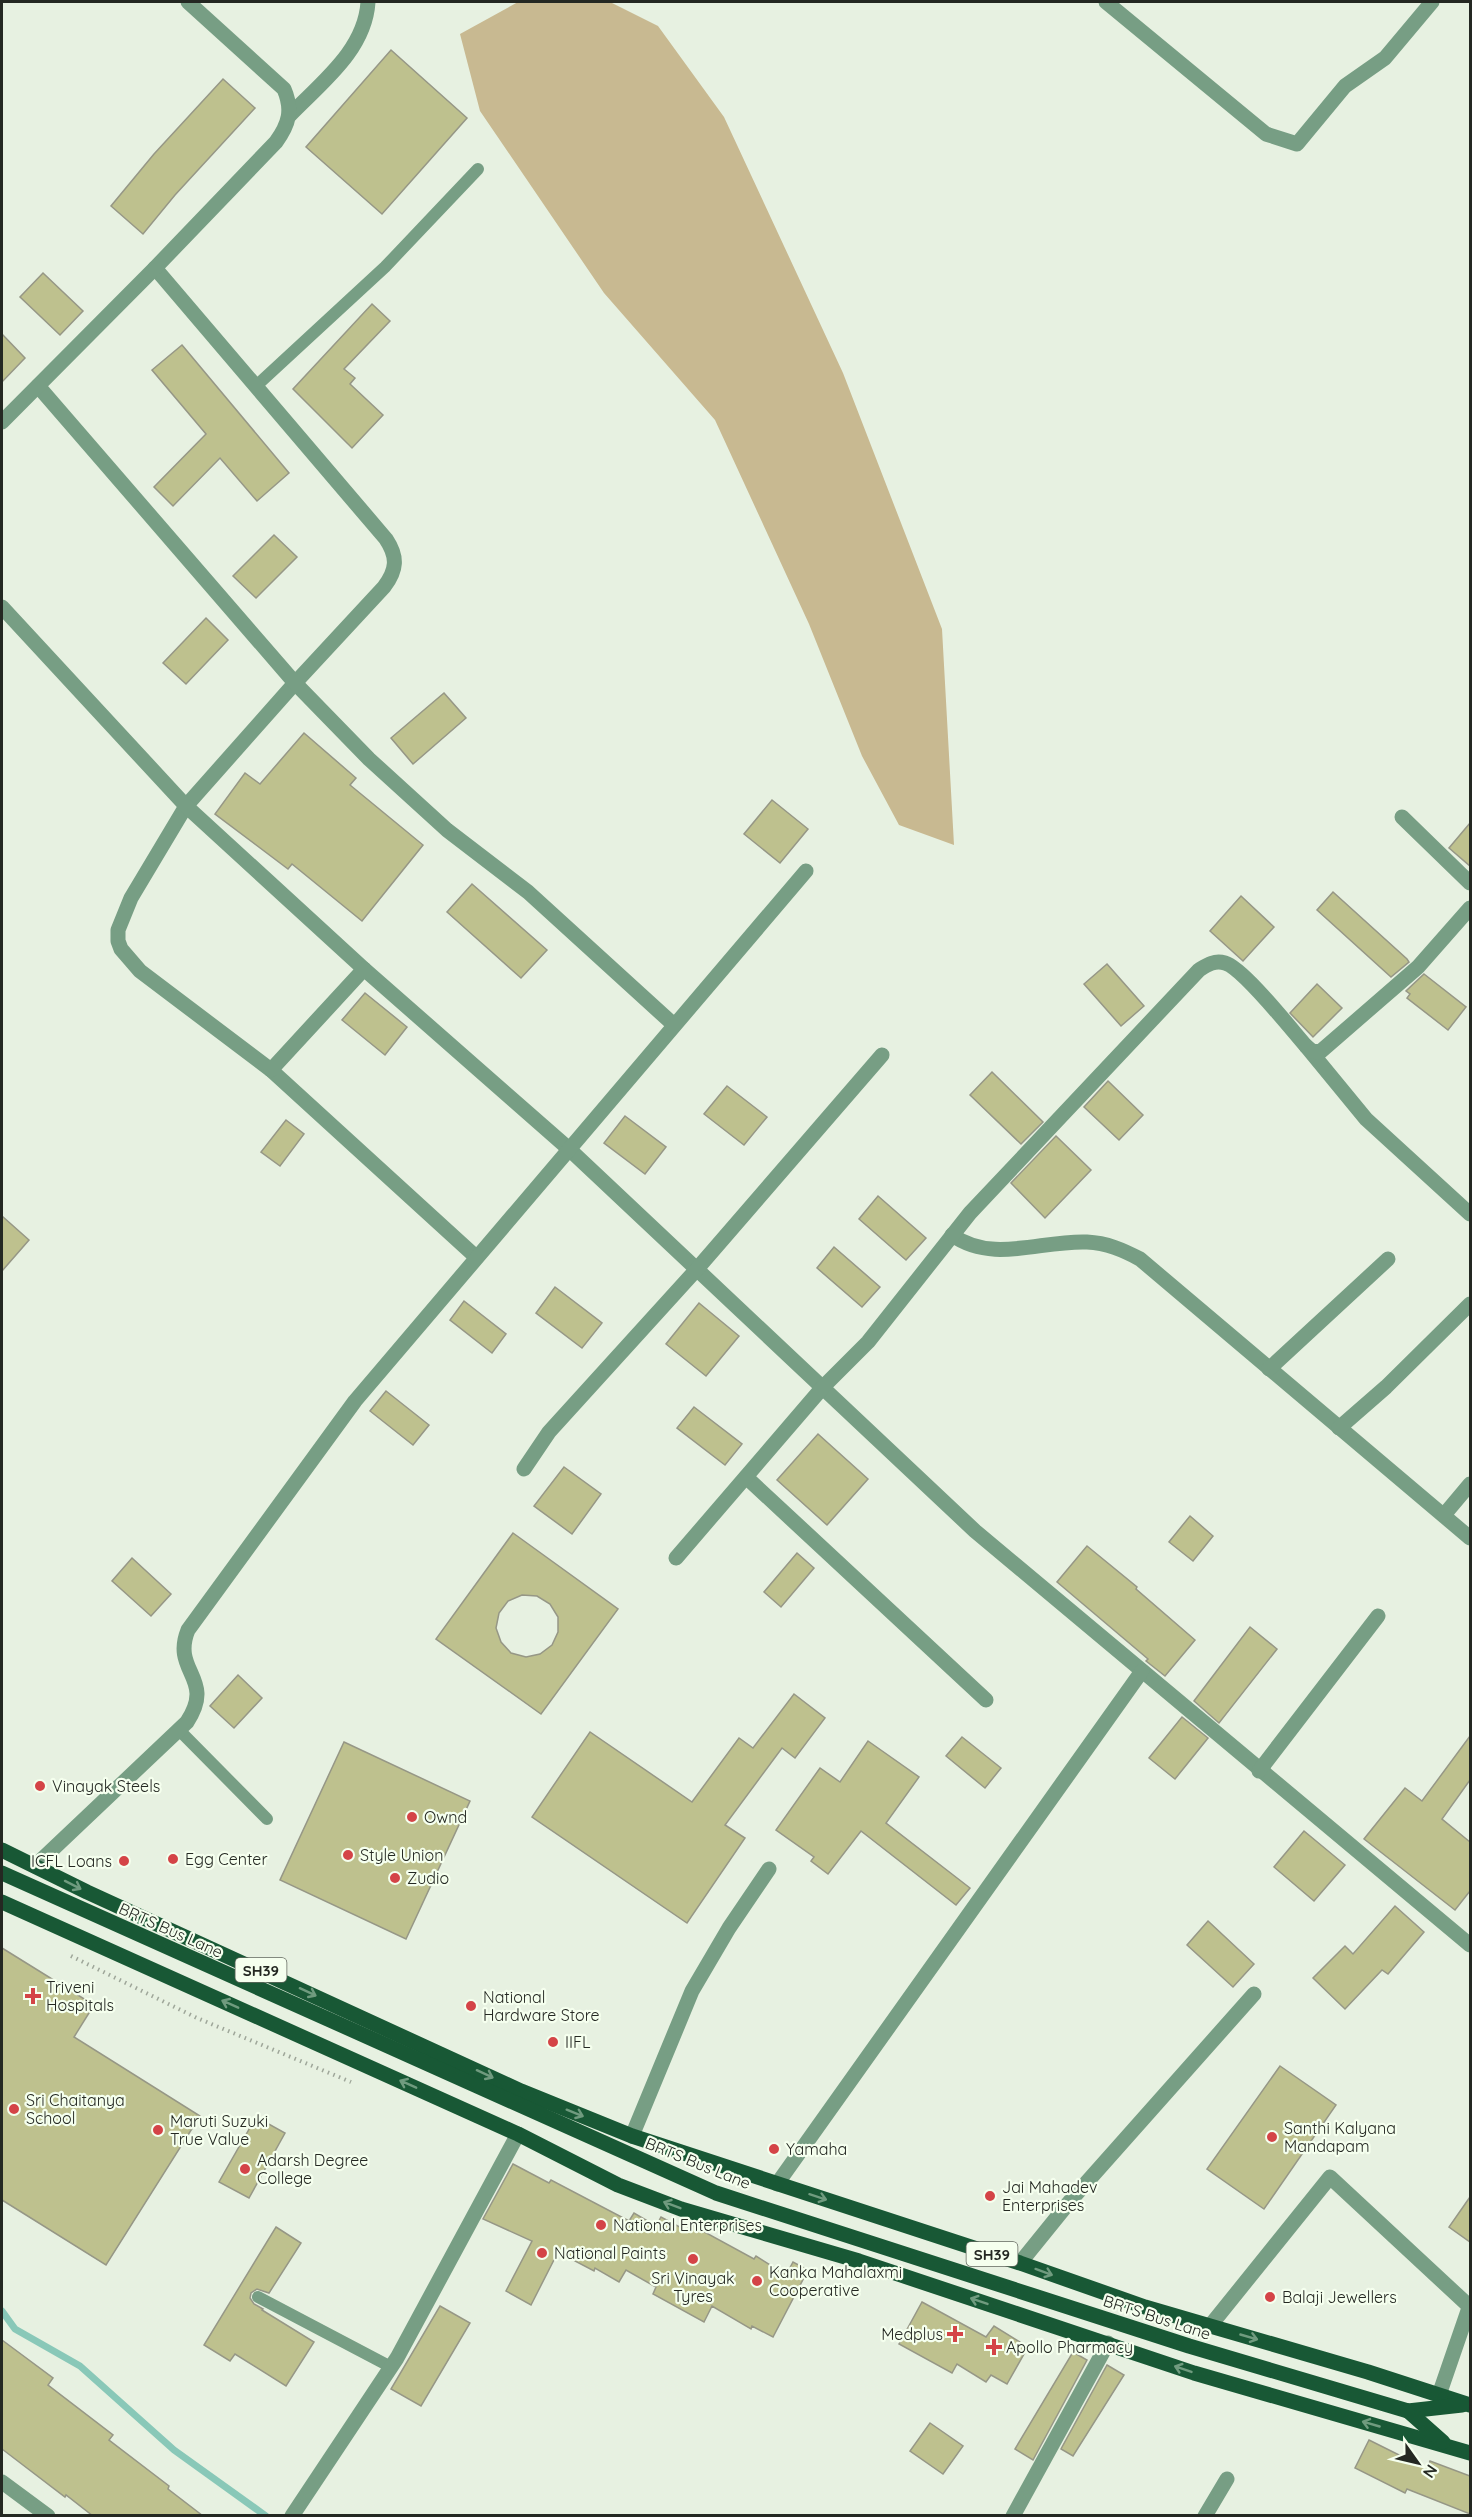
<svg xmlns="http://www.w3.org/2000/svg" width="1472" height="2517" font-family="Quicksand,sans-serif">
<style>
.green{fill:#c8b991}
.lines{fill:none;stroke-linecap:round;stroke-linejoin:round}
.stream{stroke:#89c8b8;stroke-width:7}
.building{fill:#bec18e;stroke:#969786;stroke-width:1.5;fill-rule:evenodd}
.path{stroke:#9ea699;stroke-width:4;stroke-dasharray:1.5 4.5;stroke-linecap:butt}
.service{stroke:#779e84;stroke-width:12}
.minor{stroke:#779e84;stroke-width:15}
.primary{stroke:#185835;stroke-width:15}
.oneway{stroke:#709b7f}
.poi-dot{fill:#d44447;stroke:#f5ffee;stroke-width:2}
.labels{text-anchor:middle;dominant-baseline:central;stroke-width:4.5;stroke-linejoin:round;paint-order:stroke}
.shield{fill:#f5ffee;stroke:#63685f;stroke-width:1.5}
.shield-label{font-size:15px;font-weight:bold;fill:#242822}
.poi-label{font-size:16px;fill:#242822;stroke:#f5ffee;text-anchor:start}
.street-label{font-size:16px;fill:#242822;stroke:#f5ffee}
</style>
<rect width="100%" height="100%" fill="#e7f1e1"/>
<!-- green -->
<polygon class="green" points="518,2 610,2 658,26 724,117 843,373 942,629 954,845 899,825 862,756 809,624 715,420 604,293 480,111 460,34"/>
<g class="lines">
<!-- stream -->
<polyline class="stream" points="2,2311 15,2329 80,2366 174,2450 266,2516"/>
</g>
<!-- building -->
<g class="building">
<polygon points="391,50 467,118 382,214 306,147"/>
<polygon points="223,79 255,108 175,195 143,234 111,206 154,154"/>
<polygon points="43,273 83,311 60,335 20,297"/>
<polygon points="372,304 390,321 344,369 355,378 350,384 383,415 352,448 293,389"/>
<polygon points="2,334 25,358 2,382"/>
<polygon points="182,345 289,473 257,501 220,458 173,506 154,487 206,434 152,370"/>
<polygon points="274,535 297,557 256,598 233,576"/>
<polygon points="206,618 228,640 186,684 163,663"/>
<polygon points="444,693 466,718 413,764 391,738"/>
<polygon points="304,733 356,778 350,785 423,845 362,921 292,864 288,869 215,814 245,773 260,784"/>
<polygon points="772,800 808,829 780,863 744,834"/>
<polygon points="1470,823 1470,866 1449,848"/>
<polygon points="472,884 547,950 521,978 447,912"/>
<polygon points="1333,892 1407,959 1409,962 1391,977 1317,910"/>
<polygon points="1241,896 1274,927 1243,961 1210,931"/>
<polygon points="1107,964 1144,1006 1121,1026 1084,984"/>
<polygon points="1424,974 1466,1007 1448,1030 1407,998 1410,994 1406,991"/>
<polygon points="1317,984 1342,1008 1313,1037 1290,1013"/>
<polygon points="365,993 407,1027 385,1055 342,1020"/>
<polygon points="992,1072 1043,1122 1021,1144 970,1095"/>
<polygon points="1108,1081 1143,1115 1119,1140 1084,1107"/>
<polygon points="727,1086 767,1117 744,1145 704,1114"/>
<polygon points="625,1116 666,1147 645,1174 604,1143"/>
<polygon points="286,1120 304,1134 280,1166 261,1152"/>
<polygon points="1056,1136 1091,1170 1045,1218 1011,1183"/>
<polygon points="878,1196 926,1238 906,1260 859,1219"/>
<polygon points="2,1216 29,1240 2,1271"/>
<polygon points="834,1247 880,1287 862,1307 817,1268"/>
<polygon points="555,1287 602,1323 582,1348 536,1313"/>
<polygon points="464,1301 506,1334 492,1353 450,1320"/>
<polygon points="699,1303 739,1336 706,1376 666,1344"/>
<polygon points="386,1391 429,1425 413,1445 370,1411"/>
<polygon points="694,1407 742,1444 725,1465 677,1428"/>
<polygon points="818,1434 868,1479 827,1525 777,1480"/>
<polygon points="564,1467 601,1494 572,1534 534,1506"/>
<polygon points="1190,1516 1213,1536 1193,1561 1169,1542"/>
<path d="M513,1533L618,1609L541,1714L436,1639ZM522,1595L537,1596L550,1604L558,1617V1632L552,1645L540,1654L526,1657L511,1653L501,1642L496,1628L499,1613L508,1601Z"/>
<polygon points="1087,1546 1137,1587 1136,1589 1195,1640 1165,1676 1146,1661 1148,1659 1057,1582"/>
<polygon points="797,1553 814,1568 781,1607 764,1592"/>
<polygon points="132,1558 171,1594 151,1616 112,1581"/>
<polygon points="1250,1627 1277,1649 1219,1723 1194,1701"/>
<polygon points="238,1675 262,1698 234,1728 210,1706"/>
<polygon points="794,1694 825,1718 795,1758 782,1748 725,1825 745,1838 687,1923 532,1817 590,1732 692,1802 739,1738 753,1748"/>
<polygon points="1182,1717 1208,1738 1175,1779 1149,1758"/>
<polygon points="1470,1736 1470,1780 1442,1819 1470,1842 1470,1891 1455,1910 1364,1839 1405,1788 1422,1801"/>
<polygon points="962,1737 1001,1768 985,1788 946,1756"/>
<polygon points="868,1741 919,1777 886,1823 970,1888 956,1905 861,1831 828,1874 811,1861 814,1857 776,1830 820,1768 840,1782"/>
<polygon points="344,1742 470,1801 406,1939 280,1880"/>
<polygon points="1304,1831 1345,1865 1314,1901 1274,1867"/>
<polygon points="1395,1906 1424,1932 1388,1974 1382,1970 1345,2009 1313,1978 1345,1946 1353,1954"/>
<polygon points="1208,1921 1254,1964 1233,1987 1187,1945"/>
<polygon points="2,1948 94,2005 74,2037 200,2116 106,2265 2,2200"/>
<polygon points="1280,2066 1336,2105 1264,2209 1207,2169"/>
<polygon points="256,2117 285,2133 249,2198 219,2182"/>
<polygon points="513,2164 549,2183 551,2180 629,2221 634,2213 656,2226 661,2217 687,2231 690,2224 754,2259 756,2256 786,2275 793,2262 808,2270 773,2337 752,2326 751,2329 712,2306 704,2322 653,2294 656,2287 626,2270 619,2282 595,2268 594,2271 558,2252 531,2305 506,2291 532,2241 483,2219"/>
<polygon points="1470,2197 1470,2242 1449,2227"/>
<polygon points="276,2227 301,2243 269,2293 257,2289 251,2293 250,2298 254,2304 263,2309 262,2310 314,2342 286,2386 235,2354 230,2361 204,2345"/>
<polygon points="922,2302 986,2337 994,2326 1028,2347 1007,2384 991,2375 986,2382 957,2364 952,2373 899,2344"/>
<polygon points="440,2306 470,2323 421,2406 391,2389"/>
<polygon points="2,2340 53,2378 48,2385 113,2435 109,2440 169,2486 168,2489 203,2516 93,2516 66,2495 65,2497 2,2449"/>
<polygon points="1073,2352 1087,2360 1033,2460 1015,2449"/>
<polygon points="1107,2365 1124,2375 1073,2456 1061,2449"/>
<polygon points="930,2423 963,2446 943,2474 910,2451"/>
<polygon points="1369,2440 1427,2469 1430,2461 1470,2476 1470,2514 1407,2489 1405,2493 1355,2468"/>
</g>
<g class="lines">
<!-- path -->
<polyline class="path" points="71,1956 197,2018 351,2082"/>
<!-- service -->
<g class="service">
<polyline points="256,386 385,267 478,169"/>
<polyline points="179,1730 267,1819"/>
<polyline points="258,2297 391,2367"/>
</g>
<!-- minor -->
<g class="minor">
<polyline points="1106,2 1266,134 1297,144 1345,86 1385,58 1432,2"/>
<path d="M290,115C322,82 365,50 368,2"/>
<path d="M155,268L386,539C398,557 397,570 384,587L295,683L186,806L131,898L118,930V941L121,949L140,971L271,1070L476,1257"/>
<polyline points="38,386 295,683 369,759 447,830 528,892 674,1025"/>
<path d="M2,422L155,268L276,142C289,124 293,110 284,89L188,2"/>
<polyline points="2,607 186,806 364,969 569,1149 975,1531 1470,1945"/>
<polyline points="1402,817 1470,883"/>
<polyline points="1306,1046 1366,1119 1470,1214"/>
<polyline points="271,1070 364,969"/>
<path d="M952,1235C993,1264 1041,1240 1087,1242C1107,1243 1123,1250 1140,1259L1470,1538"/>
<polyline points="1269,1369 1388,1259"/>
<polyline points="1339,1428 1386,1387 1470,1304"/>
<polyline points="524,1469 549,1432 697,1269 882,1055"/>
<polyline points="746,1477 986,1700"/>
<polyline points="1444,1515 1470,1484"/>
<path d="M676,1558L823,1387L868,1342L970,1213L1199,970C1207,965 1214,960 1225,963C1243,968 1291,1029 1306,1046L1312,1051L1320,1052L1418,967L1470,908"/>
<polyline points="1259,1771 1378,1616"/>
<path d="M35,1866L187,1722C216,1678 171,1672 188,1630L355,1401L806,871"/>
<polyline points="632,2136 692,1991 729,1928 769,1869"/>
<polyline points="777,2184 1142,1671"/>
<polyline points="1020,2263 1071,2200 1254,1994"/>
<polyline points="1210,2326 1330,2177 1470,2307"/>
<polyline points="1439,2395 1470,2305"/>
<polyline points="2,2482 48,2516"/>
<polyline points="292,2516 397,2358 518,2134"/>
<polyline points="1013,2516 1108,2343"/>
<polyline points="1205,2516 1227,2479"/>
</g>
<!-- primary -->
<g class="primary">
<polyline points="2,1850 87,1892 521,2091 632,2136 1020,2263 1145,2307 1368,2372 1470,2405"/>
<polyline points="2,1873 716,2193 1189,2346 1408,2411 1462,2405"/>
<polyline points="2,1902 518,2134 618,2185 681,2209 859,2261 1194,2373 1470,2453"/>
<polyline points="1408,2411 1443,2442"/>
</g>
</g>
<!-- one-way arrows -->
<defs><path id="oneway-shaft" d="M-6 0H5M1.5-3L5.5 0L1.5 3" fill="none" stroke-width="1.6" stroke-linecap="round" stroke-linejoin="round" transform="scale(1.5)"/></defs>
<g class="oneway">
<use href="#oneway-shaft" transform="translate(73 1885) rotate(27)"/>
<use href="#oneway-shaft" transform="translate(308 1992) rotate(25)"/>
<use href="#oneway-shaft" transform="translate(230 2004) rotate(-156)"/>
<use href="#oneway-shaft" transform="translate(485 2074) rotate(25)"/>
<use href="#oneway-shaft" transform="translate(408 2084) rotate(-156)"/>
<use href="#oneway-shaft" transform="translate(575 2113) rotate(22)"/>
<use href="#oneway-shaft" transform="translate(818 2197) rotate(18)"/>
<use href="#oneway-shaft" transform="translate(672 2205) rotate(-159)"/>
<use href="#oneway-shaft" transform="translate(1044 2272) rotate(20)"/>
<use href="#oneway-shaft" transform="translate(979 2301) rotate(-161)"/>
<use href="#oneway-shaft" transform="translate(1249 2337) rotate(16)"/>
<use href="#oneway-shaft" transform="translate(1183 2369) rotate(-161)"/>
<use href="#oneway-shaft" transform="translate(1371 2424) rotate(-164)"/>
</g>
<!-- markers -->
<g class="poi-dot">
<circle cx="40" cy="1786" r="6"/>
<circle cx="412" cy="1817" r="6"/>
<circle cx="348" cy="1855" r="6"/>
<circle cx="173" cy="1859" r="6"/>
<circle cx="124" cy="1861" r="6"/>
<circle cx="395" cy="1878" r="6"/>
<path d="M30 1987h6v6h6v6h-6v6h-6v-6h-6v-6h6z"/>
<circle cx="471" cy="2006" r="6"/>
<circle cx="553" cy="2042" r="6"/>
<circle cx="14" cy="2109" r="6"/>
<circle cx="158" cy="2130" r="6"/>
<circle cx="1272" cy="2137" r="6"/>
<circle cx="774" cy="2149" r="6"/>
<circle cx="245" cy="2169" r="6"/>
<circle cx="990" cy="2196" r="6"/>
<circle cx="601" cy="2225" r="6"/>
<circle cx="542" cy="2253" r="6"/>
<circle cx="693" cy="2259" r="6"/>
<circle cx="757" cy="2281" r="6"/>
<circle cx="1270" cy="2297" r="6"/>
<path d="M952 2325h6v6h6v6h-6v6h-6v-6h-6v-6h6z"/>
<path d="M991 2338h6v6h6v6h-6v6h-6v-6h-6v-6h6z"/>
</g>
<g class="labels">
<!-- shield labels -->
<g class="shield">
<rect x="235.5" y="1958" width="51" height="24" rx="4.5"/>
<rect x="966.5" y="2242" width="51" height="24" rx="4.5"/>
</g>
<g class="shield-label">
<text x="261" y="1970">SH39</text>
<text x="992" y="2254">SH39</text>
</g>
<!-- poi labels -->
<g class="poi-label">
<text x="52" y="1786">Vinayak Steels</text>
<text x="424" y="1817">Ownd</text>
<text x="360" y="1855">Style Union</text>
<text x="185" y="1859">Egg Center</text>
<text x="112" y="1861" text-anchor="end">ICFL Loans</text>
<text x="407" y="1878">Zudio</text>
<text x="46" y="1987">Triveni<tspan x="46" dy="18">Hospitals</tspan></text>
<text x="483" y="1997">National<tspan x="483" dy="18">Hardware Store</tspan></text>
<text x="565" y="2042">IIFL</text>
<text x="26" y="2100">Sri Chaitanya<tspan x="26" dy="18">School</tspan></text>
<text x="170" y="2121">Maruti Suzuki<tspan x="170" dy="18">True Value</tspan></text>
<text x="1284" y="2128">Santhi Kalyana<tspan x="1284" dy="18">Mandapam</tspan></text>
<text x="786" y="2149">Yamaha</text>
<text x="257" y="2160">Adarsh Degree<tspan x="257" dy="18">College</tspan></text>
<text x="1002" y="2187">Jai Mahadev<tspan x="1002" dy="18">Enterprises</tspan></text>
<text x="613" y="2225">National Enterprises</text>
<text x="554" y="2253">National Paints</text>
<text x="769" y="2272">Kanka Mahalaxmi<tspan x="769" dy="18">Cooperative</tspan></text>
<text x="693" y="2278" text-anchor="middle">Sri Vinayak<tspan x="693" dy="18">Tyres</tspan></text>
<text x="1282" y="2297">Balaji Jewellers</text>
<text x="943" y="2334" text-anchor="end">Medplus</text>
<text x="1006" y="2347">Apollo Pharmacy</text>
</g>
<!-- street labels -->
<g class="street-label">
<text transform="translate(171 1930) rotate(24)">BRTS Bus Lane</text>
<text transform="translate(698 2163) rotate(22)">BRTS Bus Lane</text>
<text transform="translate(1157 2317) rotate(18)">BRTS Bus Lane</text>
</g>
</g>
<!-- border -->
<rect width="1472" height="2517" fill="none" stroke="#242822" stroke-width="6"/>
<!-- north arrow -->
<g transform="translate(1418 2463) rotate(124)" stroke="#f5ffee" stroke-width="4.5" paint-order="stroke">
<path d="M0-4.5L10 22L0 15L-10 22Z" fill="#242822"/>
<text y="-9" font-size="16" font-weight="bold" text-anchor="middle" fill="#242822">N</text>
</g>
</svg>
